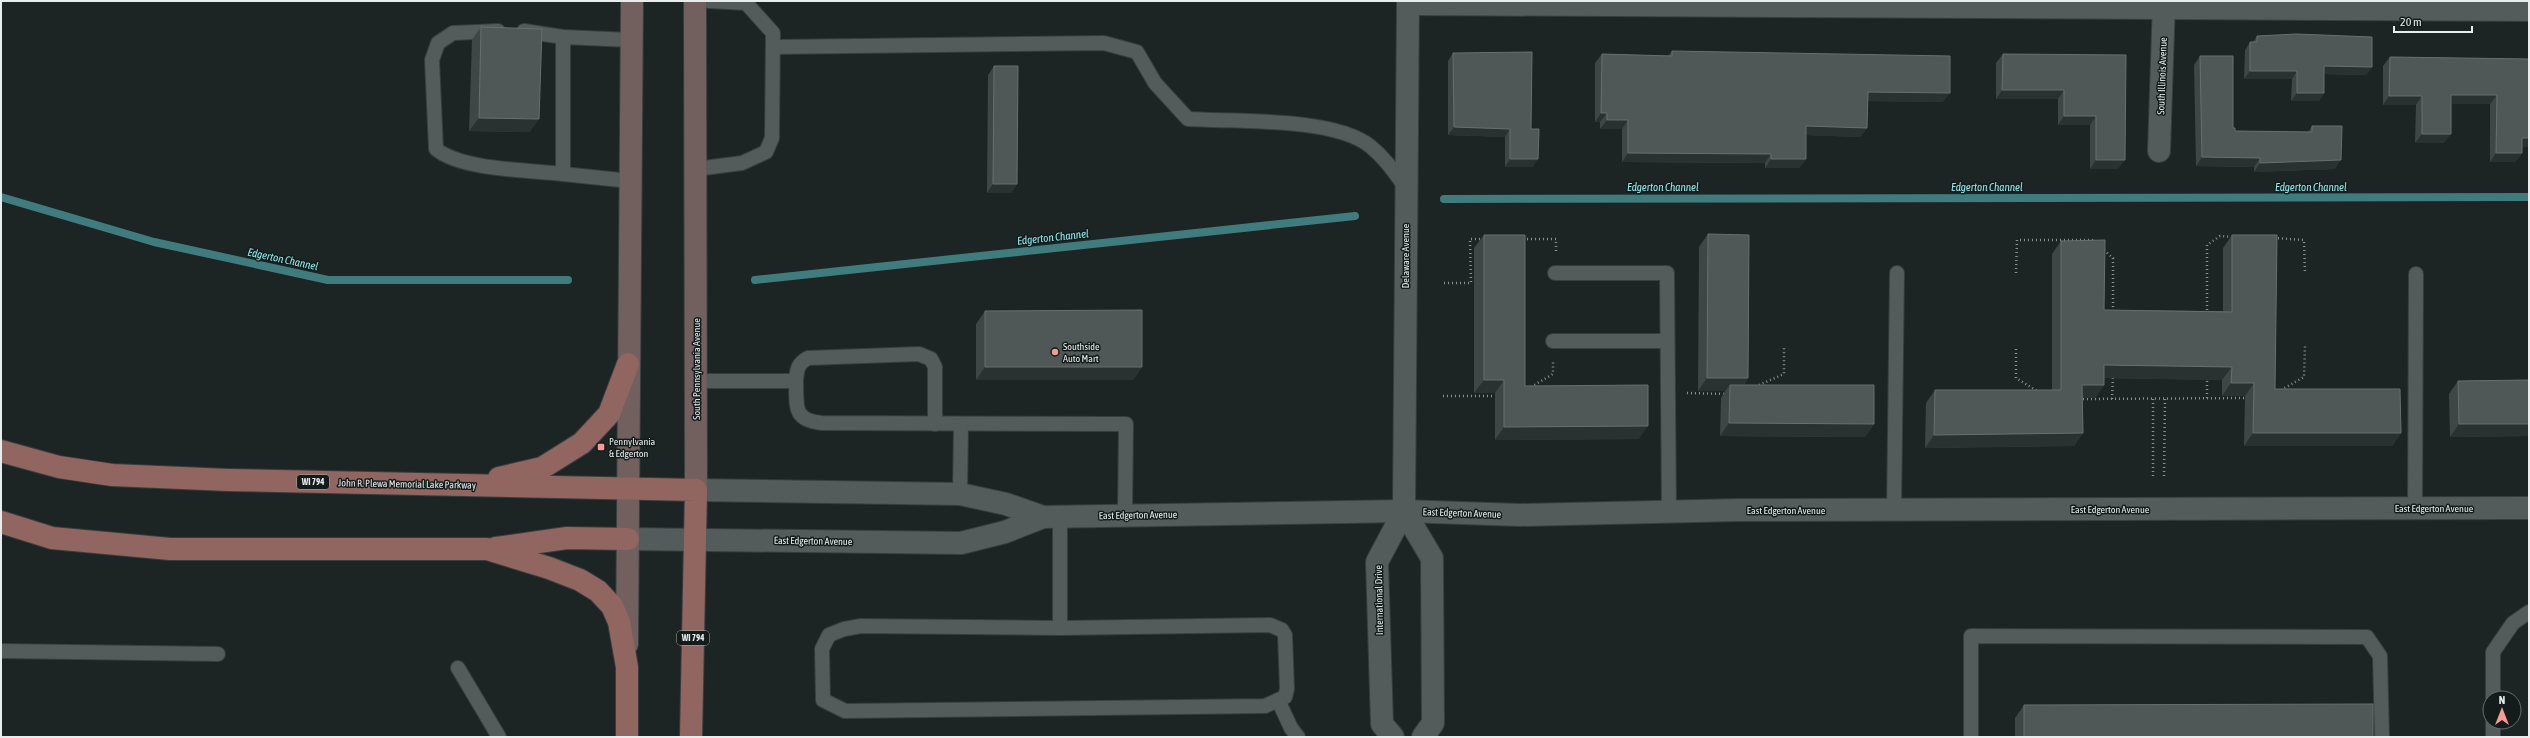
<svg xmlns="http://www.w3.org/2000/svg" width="2530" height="738" font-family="'Asap Condensed',sans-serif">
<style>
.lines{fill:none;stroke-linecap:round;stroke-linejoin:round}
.stream{stroke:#407c7e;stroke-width:8}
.service-casing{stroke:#383e3f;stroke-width:16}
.minor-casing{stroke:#383e3f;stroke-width:24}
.secondary-casing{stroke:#383e3f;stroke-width:24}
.primary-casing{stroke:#383e3f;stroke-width:24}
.path{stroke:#8a9090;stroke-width:2.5;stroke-dasharray:1 3;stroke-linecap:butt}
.service{stroke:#535b5b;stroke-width:14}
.minor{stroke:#535b5b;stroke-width:22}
.secondary{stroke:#72605e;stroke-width:22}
.primary{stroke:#916560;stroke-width:22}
.wall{fill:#3e4646}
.shaded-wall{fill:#293131}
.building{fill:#505757;stroke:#686f6f}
.poi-dot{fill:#f59c92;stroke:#141b1b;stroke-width:1.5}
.labels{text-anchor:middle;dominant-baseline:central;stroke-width:3;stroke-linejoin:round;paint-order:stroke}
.shield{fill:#141b1b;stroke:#a8adad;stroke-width:1}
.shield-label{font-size:9px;font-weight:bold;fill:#e7ecec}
.street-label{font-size:10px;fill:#e7ecec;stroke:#141b1b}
.poi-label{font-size:10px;fill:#e7ecec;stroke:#141b1b;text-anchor:start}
.water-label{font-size:11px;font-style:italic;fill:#8deff2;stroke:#141b1b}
</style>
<rect width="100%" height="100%" fill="#1d2424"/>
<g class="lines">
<!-- stream -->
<g class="stream">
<polyline points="1,197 154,242 328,280 568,280"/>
<polyline points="1444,199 2529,197"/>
<polyline points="755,280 1355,216"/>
</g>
<defs>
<g id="service">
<path d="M498,31L453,33L438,43L432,60L436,149C461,170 529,170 563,174"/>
<polyline points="524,31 563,37"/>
<path d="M773,47L1104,43L1137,52L1155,83L1188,119C1235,122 1333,117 1370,146C1385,158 1395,173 1406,188"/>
<polyline points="696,169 742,163 766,152 772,138 773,33 746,3 709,1"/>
<polyline points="630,181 563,174 563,37 631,40"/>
<polyline points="1555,273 1667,273 1669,512"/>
<polyline points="1553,341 1667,341"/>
<path d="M696,381H796C797,406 792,420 822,423L1126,424L1125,515"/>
<path d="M796,381C797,370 797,364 808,358L919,354L931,359L935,367V424"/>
<polyline points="960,494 961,425"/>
<polyline points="2415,509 2416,274"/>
<polyline points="1894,510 1897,273"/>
<polyline points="1060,517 1060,628 861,626 844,629 829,635 822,649 823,700 845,711 1265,706 1285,697 1287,689 1285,635 1282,630 1270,625 1060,628"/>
<polyline points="1,651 218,654"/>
<polyline points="458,668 499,737"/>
<polyline points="2493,698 2493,652 2513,623 2529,612"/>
<polyline points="1278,700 1291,728 1298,737"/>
<polyline points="1971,737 1971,636 2367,637 2380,656 2382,737"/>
<polyline points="2493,737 2493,722"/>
</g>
<g id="minor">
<polyline points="1408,4 2529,10"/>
<polyline points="2159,151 2164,1"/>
<polyline points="696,490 960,494 1006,504 1043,517 1404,511 1520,515 1739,510 2529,508"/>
<polyline points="1404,511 1432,558 1433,723 1423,737"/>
<polyline points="628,539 961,543 1005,532 1043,517"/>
<polyline points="1393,737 1382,724 1377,562 1404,511 1408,1"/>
</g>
<g id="secondary">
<polyline points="695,1 696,490"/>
<polyline points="627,644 632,1"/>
</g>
<g id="primary">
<polyline points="1,451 59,467 112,475 228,480 696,490 691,737"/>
<polyline points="499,478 542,468 582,443 609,414 628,364"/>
<polyline points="1,522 52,538 170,549 487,549 549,568 580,580 598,591 612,606 619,622 627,667 627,737"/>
<polyline points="496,548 567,538 628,539"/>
</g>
</defs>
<!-- service casing -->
<use href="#service" class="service-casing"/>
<!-- minor casing -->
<use href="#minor" class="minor-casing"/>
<!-- secondary casing -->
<use href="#secondary" class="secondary-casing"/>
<!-- primary casing -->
<use href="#primary" class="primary-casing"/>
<!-- path -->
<g class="path">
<polyline points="2274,238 2304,240 2305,274"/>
<polyline points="1523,239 1556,239 1556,253"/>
<polyline points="2104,250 2113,258 2113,312"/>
<polyline points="2016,273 2017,240 2092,240 2095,243"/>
<polyline points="1444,283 1471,283 1470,239 1484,239"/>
<polyline points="2207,314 2207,245 2220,236 2233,237"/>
<polyline points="2016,349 2016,378 2037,391"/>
<polyline points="2207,377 2207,398"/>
<polyline points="1759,385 1784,374 1784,347"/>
<polyline points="1531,387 1553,374 1553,360"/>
<polyline points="2281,390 2304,377 2305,346"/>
<polyline points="1687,393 1726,394"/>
<polyline points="1443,396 1498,396"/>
<polyline points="2079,399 2248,398"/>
<polyline points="2112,399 2113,375"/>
<polyline points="2153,476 2153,399"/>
<polyline points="2164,476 2165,399"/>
</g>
<!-- service -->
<use href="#service" class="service"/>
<!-- minor -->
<use href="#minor" class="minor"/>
<!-- secondary -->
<use href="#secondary" class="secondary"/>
<!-- primary -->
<use href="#primary" class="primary"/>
</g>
<!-- wall -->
<g class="wall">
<polygon points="481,27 530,132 469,131 472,40"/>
<polygon points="2257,36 2372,67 2366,75 2324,74 2324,93 2319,101 2291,101 2292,79 2244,79 2245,50 2250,42 2253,42"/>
<polygon points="1672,51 1943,102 1867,101 1867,128 1860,137 1806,135 1806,159 1799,168 1765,168 1765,163 1622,162 1622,129 1600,129 1600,122 1595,122 1595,63 1602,54 1668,56"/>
<polygon points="1453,53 1531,129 1533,167 1505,167 1505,137 1448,135 1448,61"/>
<polygon points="2003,54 2126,55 2118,169 2090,169 2090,125 2058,125 2058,99 1996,99 1996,63"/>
<polygon points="2200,56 2233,128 2235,131 2308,132 2312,126 2335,169 2254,172 2254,167 2196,166 2194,65"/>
<polygon points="2390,57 2529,59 2529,147 2522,147 2522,153 2515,162 2490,162 2490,104 2451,104 2444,143 2415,143 2416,105 2383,105 2383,66"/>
<polygon points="994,66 1017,184 1011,193 987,193 988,75"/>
<polygon points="1708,234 1748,378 1744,385 1874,424 1865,437 1720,436 1721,398 1725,391 1698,391 1699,247"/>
<polygon points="1484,235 1525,386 1639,439 1495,440 1495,393 1474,393 1474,248"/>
<polygon points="2232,235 2275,389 2401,433 2392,446 2244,446 2245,396 2222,396 2222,380 2104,378 2104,385 2095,398 2082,398 2083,433 2074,446 1925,448 1926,403 1935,390 2052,390 2052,254 2061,241 2104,310 2223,311 2223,248"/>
<polygon points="985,311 1142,367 1133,380 976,380 976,324"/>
<polygon points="2529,380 2529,436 2450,437 2449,394 2458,381"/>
<polygon points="2024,705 2373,737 2015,737 2015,718"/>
</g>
<!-- shaded-wall -->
<g class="shaded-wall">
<polygon points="2324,66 2372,67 2366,75 2319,74"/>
<polygon points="2250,71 2297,71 2292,79 2244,79"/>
<polygon points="2002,90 2064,90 2058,99 1996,99"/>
<polygon points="1868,92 1950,93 1943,102 1861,101"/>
<polygon points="2297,93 2324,93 2319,101 2291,101"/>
<polygon points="2451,95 2497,95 2490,104 2444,104"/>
<polygon points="2389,96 2422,96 2416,105 2383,105"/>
<polygon points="1601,113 1607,113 1600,122 1595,122"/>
<polygon points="2064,116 2096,116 2090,125 2058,125"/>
<polygon points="479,118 539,119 530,132 469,131"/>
<polygon points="1607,120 1628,120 1622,129 1600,129"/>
<polygon points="1806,126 1867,128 1860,137 1800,135"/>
<polygon points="1454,127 1510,129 1505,137 1448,135"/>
<polygon points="2422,134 2451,134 2444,143 2415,143"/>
<polygon points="2522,138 2529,138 2529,147 2515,147"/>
<polygon points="1628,153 1771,154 1765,163 1622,162"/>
<polygon points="2496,153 2522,153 2515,162 2490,162"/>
<polygon points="2202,157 2260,158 2254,167 2196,166"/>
<polygon points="1510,159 1538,159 1533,167 1505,167"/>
<polygon points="1771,159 1806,159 1799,168 1765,168"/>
<polygon points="2096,160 2125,160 2118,169 2090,169"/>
<polygon points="2341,160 2335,169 2254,172 2260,163"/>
<polygon points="993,184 1017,184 1011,193 987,193"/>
<polygon points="2104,365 2232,367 2222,380 2095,378"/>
<polygon points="985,367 1142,367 1133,380 976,380"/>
<polygon points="1707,378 1748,378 1739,391 1730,385 1725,391 1698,391"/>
<polygon points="1484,380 1504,380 1495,393 1474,393"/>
<polygon points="2231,383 2254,383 2245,396 2222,396"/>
<polygon points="2082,385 2104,385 2095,398 2073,398"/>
<polygon points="1729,423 1874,424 1865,437 1720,436"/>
<polygon points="2459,424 2529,424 2529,436 2450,437"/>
<polygon points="1648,426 1639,439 1495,440 1504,427"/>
<polygon points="2083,433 2074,446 1925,448 1934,435"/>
<polygon points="2253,433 2401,433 2392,446 2244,446"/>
</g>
<!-- building -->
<g class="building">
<polygon points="481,27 542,29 539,119 479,118"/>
<polygon points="2297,34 2372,37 2372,67 2324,66 2324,93 2297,93 2297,71 2250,71 2250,42 2257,42 2257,36"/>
<polygon points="1672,51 1950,56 1950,93 1868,92 1867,128 1806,126 1806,159 1771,159 1771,154 1628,153 1628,120 1607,120 1607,113 1601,113 1602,54 1672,56"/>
<polygon points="1532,52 1531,129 1539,129 1538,159 1510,159 1510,129 1454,127 1453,53"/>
<polygon points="2003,54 2126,55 2125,160 2096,160 2096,116 2064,116 2064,90 2002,90"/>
<polygon points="2200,56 2233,56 2233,128 2235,128 2235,131 2312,132 2312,126 2342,126 2341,160 2260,163 2260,158 2202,157"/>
<polygon points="2390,57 2529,59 2529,138 2522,138 2522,153 2496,153 2497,95 2451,95 2451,134 2422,134 2422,96 2389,96"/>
<polygon points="994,66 1018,66 1017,184 993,184"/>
<polygon points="1708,234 1749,235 1748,378 1707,378"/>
<polygon points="1484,235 1525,235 1525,386 1648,385 1648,426 1504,427 1504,380 1484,380"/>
<polygon points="2232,235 2277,235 2275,389 2400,389 2401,433 2253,433 2254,383 2231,383 2232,367 2104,365 2104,385 2082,385 2083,433 1934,435 1935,390 2061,390 2061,241 2105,240 2104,310 2232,312"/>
<polygon points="1142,310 1142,367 985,367 985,311"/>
<polygon points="2529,380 2529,424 2459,424 2458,381"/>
<polygon points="1730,385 1874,385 1874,424 1729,423"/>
<polygon points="2373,704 2373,737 2024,737 2024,705"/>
</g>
<!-- markers -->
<g class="poi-dot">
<circle cx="1055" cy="352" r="4"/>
<rect x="597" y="443" width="8" height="8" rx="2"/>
</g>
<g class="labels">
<!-- shield labels -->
<g class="shield">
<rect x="297" y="475" width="32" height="14" rx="3"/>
<rect x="677" y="631" width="32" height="14" rx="3"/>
</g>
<g class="shield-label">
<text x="313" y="482">WI 794</text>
<text x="693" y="638">WI 794</text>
</g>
<!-- street labels -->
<g class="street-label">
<text transform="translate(2162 76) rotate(-88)">South Illinois Avenue</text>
<text transform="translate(1405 256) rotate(-90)">Delaware Avenue</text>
<text transform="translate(696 369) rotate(-90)">South Pennsylvania Avenue</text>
<text transform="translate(407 484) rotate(1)">John R. Plewa Memorial Lake Parkway</text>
<text x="2434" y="508">East Edgerton Avenue</text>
<text x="2110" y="509">East Edgerton Avenue</text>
<text x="1786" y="510">East Edgerton Avenue</text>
<text transform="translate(1462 513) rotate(2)">East Edgerton Avenue</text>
<text transform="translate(1138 515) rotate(-1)">East Edgerton Avenue</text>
<text transform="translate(813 541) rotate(1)">East Edgerton Avenue</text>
<text transform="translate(1379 600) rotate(-91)">International Drive</text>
</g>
<!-- poi labels -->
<g class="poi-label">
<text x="1063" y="346">Southside<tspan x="1063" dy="12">Auto Mart</tspan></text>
<text x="609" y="441">Pennylvania<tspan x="609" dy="12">&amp; Edgerton</tspan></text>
</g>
<!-- water labels -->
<g class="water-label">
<text x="1663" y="187">Edgerton Channel</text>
<text x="1987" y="187">Edgerton Channel</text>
<text x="2311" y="187">Edgerton Channel</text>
<text transform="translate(1053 237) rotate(-6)">Edgerton Channel</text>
<text transform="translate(283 259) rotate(12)">Edgerton Channel</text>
</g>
</g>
<!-- border -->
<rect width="2530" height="738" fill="none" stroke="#e7ecec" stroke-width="4"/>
<!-- north arrow -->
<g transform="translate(2502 710)"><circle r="19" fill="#141b1b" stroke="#686f6f"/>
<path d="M0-3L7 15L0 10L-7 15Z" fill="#f59c92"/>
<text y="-6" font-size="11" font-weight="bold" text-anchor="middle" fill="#e7ecec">N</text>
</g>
<!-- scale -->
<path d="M2394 26v6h78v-6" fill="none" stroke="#e7ecec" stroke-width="2"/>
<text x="2400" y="26" font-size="12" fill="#e7ecec" stroke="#141b1b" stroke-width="3" paint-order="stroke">20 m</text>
</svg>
